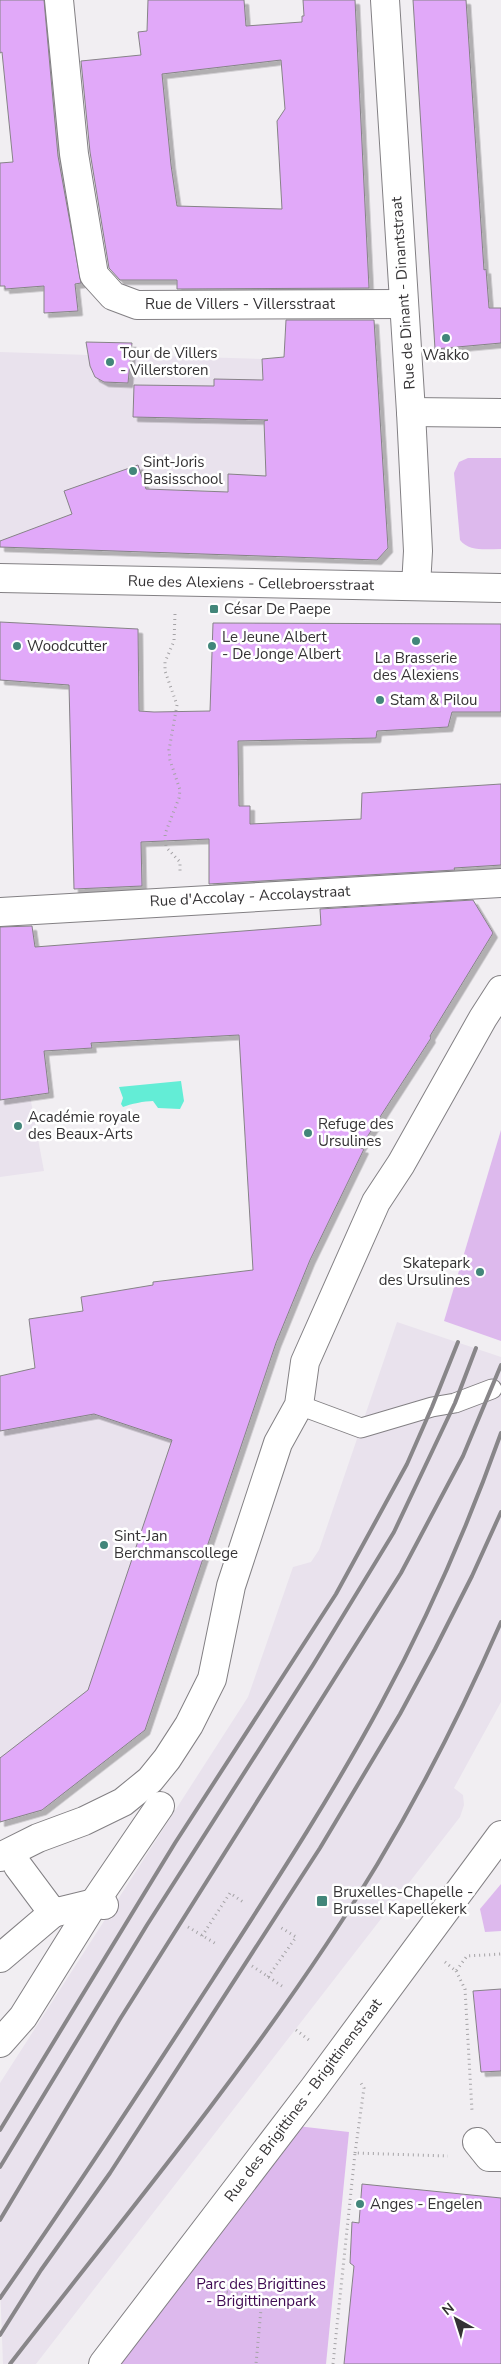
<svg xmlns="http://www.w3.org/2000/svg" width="501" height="2364" font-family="'Nunito Sans',sans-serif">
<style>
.built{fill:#e9e2ed}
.green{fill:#ddb9ed}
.water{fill:#63edd6}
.building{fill:#e1a9f9;stroke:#868387;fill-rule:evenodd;filter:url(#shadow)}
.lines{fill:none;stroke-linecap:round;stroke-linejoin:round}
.service-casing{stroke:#838084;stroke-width:21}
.pedestrian-casing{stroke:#838084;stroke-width:30}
.minor-casing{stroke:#838084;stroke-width:30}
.tertiary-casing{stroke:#838084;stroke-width:30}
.path{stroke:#a5a3a6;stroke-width:3;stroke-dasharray:1 4;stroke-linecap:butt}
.service{stroke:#fff;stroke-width:19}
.pedestrian{stroke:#fff;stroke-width:28}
.minor{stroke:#fff;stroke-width:28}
.tertiary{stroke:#fff;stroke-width:28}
.rail{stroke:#888689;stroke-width:4}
.poi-dot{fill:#42867a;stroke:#fff;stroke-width:2}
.labels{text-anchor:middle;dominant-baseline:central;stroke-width:5;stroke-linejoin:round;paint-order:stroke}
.street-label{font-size:15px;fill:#343234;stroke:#fff}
.poi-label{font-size:15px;fill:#343234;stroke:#fff;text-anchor:start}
.park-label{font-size:15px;fill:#3f0a52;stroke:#fff}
</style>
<defs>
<filter id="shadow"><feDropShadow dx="4.5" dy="4.5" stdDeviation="0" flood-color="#0004"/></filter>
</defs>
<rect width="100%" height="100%" fill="#f1eef2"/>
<!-- built -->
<g class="built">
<polygon points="0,352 89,355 90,366 95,377 103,382 112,382 123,376 131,355 262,359 270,556 0,548"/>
<polygon points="30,1096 44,1171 0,1177 0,1100"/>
<polygon points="397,1322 501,1357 501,1702 454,1788 463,1795 464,1805 460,1817 36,2364 3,2364 0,2284 0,2083 248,1697 293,1567 311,1562 319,1550"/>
<polygon points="38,1368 243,1442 145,1730 42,1810 0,1822 0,1376"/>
</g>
<!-- green -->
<g class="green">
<path d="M468,458H501V549C487,549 469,552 460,540L454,473L459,462Z"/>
<polygon points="501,1130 501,1341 444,1321"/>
<polygon points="501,1884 501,1931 485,1932 480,1909"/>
<polygon points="297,2126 349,2132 326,2364 119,2364"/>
</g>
<!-- water -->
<path class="water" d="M181,1081L184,1101L180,1109L158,1108L153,1101C145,1101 130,1104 123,1107L121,1104L123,1098L119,1087Z"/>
<!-- building -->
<g class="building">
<polygon points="0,0 44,0 58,156 81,283 75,284 78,311 44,313 44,286 5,289 5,286 0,286 0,163 13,162 2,52 0,53"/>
<path d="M148,0H244L246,26L302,22V16H304L303,0H355L369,288L177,289V280H120L109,268L90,152L81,61L141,55L138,32L147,31ZM281,60L285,109L277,121L282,209L177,206L171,165L162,74Z"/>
<polygon points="413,0 466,0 484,270 486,269 489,308 501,308 501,343 435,349"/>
<polygon points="286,320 374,320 388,548 377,560 0,547 0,541 72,514 64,491 138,465 146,489 228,492 228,474 266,476 264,421 268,420 133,417 134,385 214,386 214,379 263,380 262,359 284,357"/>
<polygon points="86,342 132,343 128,383 104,382 95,377 90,366"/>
<polygon points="0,622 138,629 139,711 154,712 210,711 213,623 501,624 501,712 452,712 448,727 377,731 376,738 238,741 239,806 250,806 250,824 361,819 362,793 501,784 501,865 454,868 455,870 209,884 209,839 141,842 142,886 74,889 69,685 0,680"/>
<polygon points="473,900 493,933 430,1036 431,1038 360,1148 364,1149 310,1260 276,1343 145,1730 42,1810 0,1822 0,1758 88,1690 172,1440 94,1414 0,1431 0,1376 35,1368 29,1319 83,1311 81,1297 153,1285 153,1282 253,1270 239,1035 91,1043 92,1048 44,1051 49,1093 0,1100 0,927 32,926 35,947 321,925 320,909"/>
<polygon points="501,1989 501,2071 481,2072 473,1991"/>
<polygon points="362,2184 501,2198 501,2364 344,2364 354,2266 350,2263 352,2222 359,2223"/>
</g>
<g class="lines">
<defs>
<polyline id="service" points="299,1405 361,1428 432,1407 455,1403 492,1389"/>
<g id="pedestrian">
<polyline points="59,0 74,154 94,275 113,296 137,305 404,304"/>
<polyline points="18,1866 53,1913 94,1903 104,1905"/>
<polyline points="0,1958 53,1913"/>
<polyline points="0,2043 23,2017 94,1903 160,1806"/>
<polyline points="477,2142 489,2157 501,2157"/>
</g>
<g id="minor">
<polyline points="385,0 411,412 418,551 416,586"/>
<polyline points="411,412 501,413"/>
<polyline points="0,912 501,883"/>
<polyline points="0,1857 38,1838 84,1821 123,1802 150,1780 167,1759 189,1725 212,1679 231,1586 278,1443 299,1405 305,1362 376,1202 401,1164 483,1018 501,990"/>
<polyline points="103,2364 314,2088 501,1835"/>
</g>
<polyline id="tertiary" points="0,578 501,588"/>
</defs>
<!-- service casing -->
<use href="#service" class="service-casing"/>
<!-- pedestrian casing -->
<use href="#pedestrian" class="pedestrian-casing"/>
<!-- minor casing -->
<use href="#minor" class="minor-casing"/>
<!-- tertiary casing -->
<use href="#tertiary" class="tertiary-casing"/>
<!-- path -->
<g class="path">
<polyline points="175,614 174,641 165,662 165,671 177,705 169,750 170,760 180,790 179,798 165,834 166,847 180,862 180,871"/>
<polyline points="188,1927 218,1945"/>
<polyline points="202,1936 230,1893 243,1902"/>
<polyline points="445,1962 456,1971 467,1956 501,1954"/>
<polyline points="252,1966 285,1988"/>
<polyline points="456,1971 465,1989 472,2111"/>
<polyline points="268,1977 296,1937 280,1927"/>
<polyline points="296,2030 309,2040"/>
<polyline points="355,2153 364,2088 359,2080"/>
<polyline points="202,2288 262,2298 256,2364"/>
<polyline points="333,2364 355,2153 448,2156"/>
</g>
<!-- service -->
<use href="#service" class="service"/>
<!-- pedestrian -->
<use href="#pedestrian" class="pedestrian"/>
<!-- minor -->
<use href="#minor" class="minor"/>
<!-- tertiary -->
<use href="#tertiary" class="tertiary"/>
<!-- rail -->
<g class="rail">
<polyline points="0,2130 175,1843 336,1594 407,1464 432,1407 458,1342"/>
<polyline points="0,2167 147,1925 313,1665 394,1532 455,1403 476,1348"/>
<polyline points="0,2220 120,2019 401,1573 463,1456 501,1365"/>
<path d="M0,2298C73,2194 143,2087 213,1979C271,1889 330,1799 381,1704C428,1617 468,1526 501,1433"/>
<polyline points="0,2335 41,2270 110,2173 320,1848 400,1714 435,1649 472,1576 501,1512"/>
<path d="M10,2364C117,2226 229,2091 326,1945C395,1843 452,1734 501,1622"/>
</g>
</g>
<!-- markers -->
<g class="poi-dot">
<circle cx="446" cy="338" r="5"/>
<circle cx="110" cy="362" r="5"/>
<circle cx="133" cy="471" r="5"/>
<rect x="209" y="604" width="10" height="10" rx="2.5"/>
<circle cx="416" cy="641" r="5"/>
<circle cx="17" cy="646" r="5"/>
<circle cx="212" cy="646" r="5"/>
<circle cx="380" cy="700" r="5"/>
<circle cx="18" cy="1126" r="5"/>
<circle cx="308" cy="1133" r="5"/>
<circle cx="480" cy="1272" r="5"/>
<circle cx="104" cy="1545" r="5"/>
<rect x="316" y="1895" width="12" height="12" rx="2.5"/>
<circle cx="360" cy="2204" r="5"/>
</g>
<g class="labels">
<!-- street labels -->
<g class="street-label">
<text transform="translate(403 293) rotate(-94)">Rue de Dinant - Dinantstraat</text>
<text x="240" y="304">Rue de Villers - Villersstraat</text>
<text transform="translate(251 583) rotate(1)">Rue des Alexiens - Cellebroersstraat</text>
<text transform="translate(250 896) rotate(-3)">Rue d'Accolay - Accolaystraat</text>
<text transform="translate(303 2100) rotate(-53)">Rue des Brigittines - Brigittinenstraat</text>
</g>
<!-- poi labels -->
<g class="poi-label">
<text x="120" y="353">Tour de Villers<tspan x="120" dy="17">- Villerstoren</tspan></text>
<text x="446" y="355" text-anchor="middle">Wakko</text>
<text x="143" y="462">Sint-Joris<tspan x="143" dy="17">Basisschool</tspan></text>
<text x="224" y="609">César De Paepe</text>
<text x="222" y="637">Le Jeune Albert<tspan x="222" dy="17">- De Jonge Albert</tspan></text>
<text x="27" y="646">Woodcutter</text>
<text x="416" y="658" text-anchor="middle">La Brasserie<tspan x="416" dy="17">des Alexiens</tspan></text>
<text x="390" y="700">Stam &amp; Pilou</text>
<text x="28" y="1117">Académie royale<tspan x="28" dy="17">des Beaux-Arts</tspan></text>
<text x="318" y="1124">Refuge des<tspan x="318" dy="17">Ursulines</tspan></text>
<text x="470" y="1263" text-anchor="end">Skatepark<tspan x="470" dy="17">des Ursulines</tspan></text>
<text x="114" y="1536">Sint-Jan<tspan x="114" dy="17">Berchmanscollege</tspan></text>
<text x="333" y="1892">Bruxelles-Chapelle -<tspan x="333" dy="17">Brussel Kapellekerk</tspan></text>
<text x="370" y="2204">Anges - Engelen</text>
</g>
<!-- park labels -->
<g class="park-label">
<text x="261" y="2284">Parc des Brigittines<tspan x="261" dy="17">- Brigittinenpark</tspan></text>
</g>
</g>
<!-- north arrow -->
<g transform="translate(456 2319) rotate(321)" stroke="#ffffff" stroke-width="4" paint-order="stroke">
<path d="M0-4L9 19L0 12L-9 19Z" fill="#343234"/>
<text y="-8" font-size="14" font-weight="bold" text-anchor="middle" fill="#343234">N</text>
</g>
</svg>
